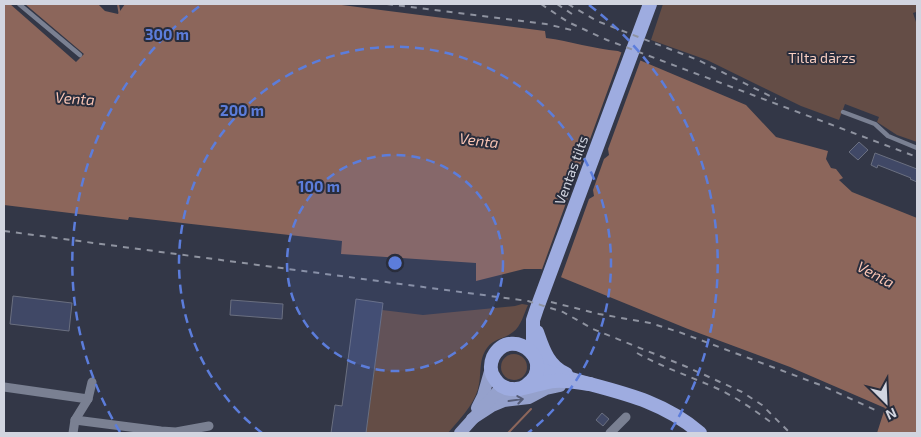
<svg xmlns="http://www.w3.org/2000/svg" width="921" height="437" font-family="'Exo 2',sans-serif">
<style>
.green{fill:#644d46}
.water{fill:#8c665b}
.pier{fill:#333747}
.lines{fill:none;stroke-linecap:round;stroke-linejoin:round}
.stream{stroke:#8c665b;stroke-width:2}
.building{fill:#404866;stroke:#6a6f80}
.service{stroke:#7a8092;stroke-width:4.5}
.minor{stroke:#7a8092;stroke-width:9}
.primary{stroke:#95a1cc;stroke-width:12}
.trunk{stroke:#9eace0;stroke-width:14}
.rail{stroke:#8f93a0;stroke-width:2;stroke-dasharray:6 6;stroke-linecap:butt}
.oneway{stroke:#545b76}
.ring{fill:none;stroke:#5c7ddb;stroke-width:2.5;stroke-dasharray:9 6}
.labels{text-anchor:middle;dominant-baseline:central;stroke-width:4;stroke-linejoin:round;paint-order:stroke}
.park-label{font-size:14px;fill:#f7cec1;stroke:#292d3c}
.street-label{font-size:14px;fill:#d2d5e0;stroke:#292d3c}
.water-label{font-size:15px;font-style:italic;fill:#fac5b4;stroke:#292d3c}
.centre{fill:#5c7ddb;stroke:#292d3c;stroke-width:2.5}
.ring-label{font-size:15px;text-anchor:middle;font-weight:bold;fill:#5c7ddb;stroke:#292d3c;stroke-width:4;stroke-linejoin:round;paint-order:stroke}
</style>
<rect width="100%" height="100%" fill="#333747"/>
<!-- green -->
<g class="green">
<polygon points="663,4 916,4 916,12 913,13 916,22 917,22 917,142 897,135 877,122 879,117 845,104 839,120 801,106 707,60 651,40"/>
<path d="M522,304L528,305C524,313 521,327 513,332C505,339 494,338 487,348C478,360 482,375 478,389C473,406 459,420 448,433H366L382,310L423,315L515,306Z"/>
<circle cx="514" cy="367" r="13"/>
</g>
<!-- water -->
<path class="water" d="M4,4H10L76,62L84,54L25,4H98L105,11L118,14L125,4H334L545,31L546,38C570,41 594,49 618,51L746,105L776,137L828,151L826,159L831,168L836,169L843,178L839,180L852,192L917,218V433H877L885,408L790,367L688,329L541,269H524L476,281V263L341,254L342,241L129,217L128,220L4,205Z"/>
<!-- pier -->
<polygon class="pier" points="622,51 641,59 608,149 609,155 604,159 593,190 594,196 589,199 560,280 541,272 570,192 569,187 574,182 585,152 584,146 589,142"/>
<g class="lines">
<!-- stream -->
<g class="stream">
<polyline points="118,4 120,16"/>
<polyline points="508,433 531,409"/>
</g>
</g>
<!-- building -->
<g class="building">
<polygon points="859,142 868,150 858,160 849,152"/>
<polygon points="875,153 917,169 917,182 910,179 911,178 878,165 877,168 871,165"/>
<polygon points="13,296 72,303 69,331 10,324"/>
<polygon points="356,299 383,303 366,433 331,433 335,405 342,406"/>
<polygon points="231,300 283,304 282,319 230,315"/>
<polygon points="602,413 609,419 603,426 596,420"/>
</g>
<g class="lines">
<!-- service -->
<g class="service">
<polyline points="19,4 80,55"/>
<polyline points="843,112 875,124 888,136 917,148"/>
</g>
<!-- minor -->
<g class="minor">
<polyline points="4,387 88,399"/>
<polyline points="75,420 161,431 176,432 209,426"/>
<polyline points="73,433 75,420 88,399 92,382"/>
<polyline points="610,433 626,417"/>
</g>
<!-- primary -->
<g class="primary">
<polyline points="477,408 483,396 491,368"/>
<polyline points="472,419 492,406 504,401 529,398 546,389 560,386"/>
<polyline points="460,433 497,392 509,390"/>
</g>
<!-- trunk -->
<g class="trunk">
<path d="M537,332C543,349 548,366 566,374"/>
<polyline points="533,354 533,320 537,308 650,4"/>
<path d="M537,368C595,390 651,391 700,433"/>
<path d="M520,389C564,367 512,321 493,357C490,364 490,373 495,379C508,400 536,382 555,381C567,380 579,383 590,384"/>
</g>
<!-- rail -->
<g class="rail">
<polyline points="387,4 546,24 576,31"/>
<polyline points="541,4 568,22 607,40 917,157"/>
<polyline points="557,4 572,14"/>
<polyline points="568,4 597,21 698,60 776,99"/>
<polyline points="4,231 528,301 563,312 593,329 687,367 742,392 762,405 790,433"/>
<polyline points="551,302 599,314 650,323 679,332 823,386 875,410"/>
<path d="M637,353C662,367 689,376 716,388C736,397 754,410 772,423"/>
</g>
</g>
<!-- one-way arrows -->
<defs><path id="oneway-shaft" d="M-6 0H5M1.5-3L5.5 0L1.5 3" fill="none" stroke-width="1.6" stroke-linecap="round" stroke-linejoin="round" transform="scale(1.25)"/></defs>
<use class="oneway" href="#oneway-shaft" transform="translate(516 400) rotate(-8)"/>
<!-- distance rings -->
<circle cx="395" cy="263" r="108" fill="#5c7ddb" fill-opacity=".12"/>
<g class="ring">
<circle cx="395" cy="263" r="108"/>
<path d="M262 433A216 216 0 1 1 528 433"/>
<path d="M120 432A323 323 0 0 1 201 5M589 5A323 323 0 0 1 670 432"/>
</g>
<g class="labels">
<!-- park labels -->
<g class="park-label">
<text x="822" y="57">Tilta dārzs</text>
</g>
<!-- street labels -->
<g class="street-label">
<text transform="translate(571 170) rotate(-70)">Ventas tilts</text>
</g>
<!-- water labels -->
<g class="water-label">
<text transform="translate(75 98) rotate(4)">Venta</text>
<text transform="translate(479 140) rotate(7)">Venta</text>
<text transform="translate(876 274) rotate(28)">Venta</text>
</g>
</g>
<circle cx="395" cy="263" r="8" class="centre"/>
<g class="ring-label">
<text x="167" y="40">300 m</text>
<text x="242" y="116">200 m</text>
<text x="319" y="192">100 m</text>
</g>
<!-- border -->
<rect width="921" height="437" fill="none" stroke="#d2d5e0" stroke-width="10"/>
<!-- north arrow -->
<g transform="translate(886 402) rotate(156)" stroke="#292d3c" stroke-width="4" paint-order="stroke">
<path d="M0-4L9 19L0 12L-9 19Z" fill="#d2d5e0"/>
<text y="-8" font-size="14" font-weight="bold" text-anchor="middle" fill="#d2d5e0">N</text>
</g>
</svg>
